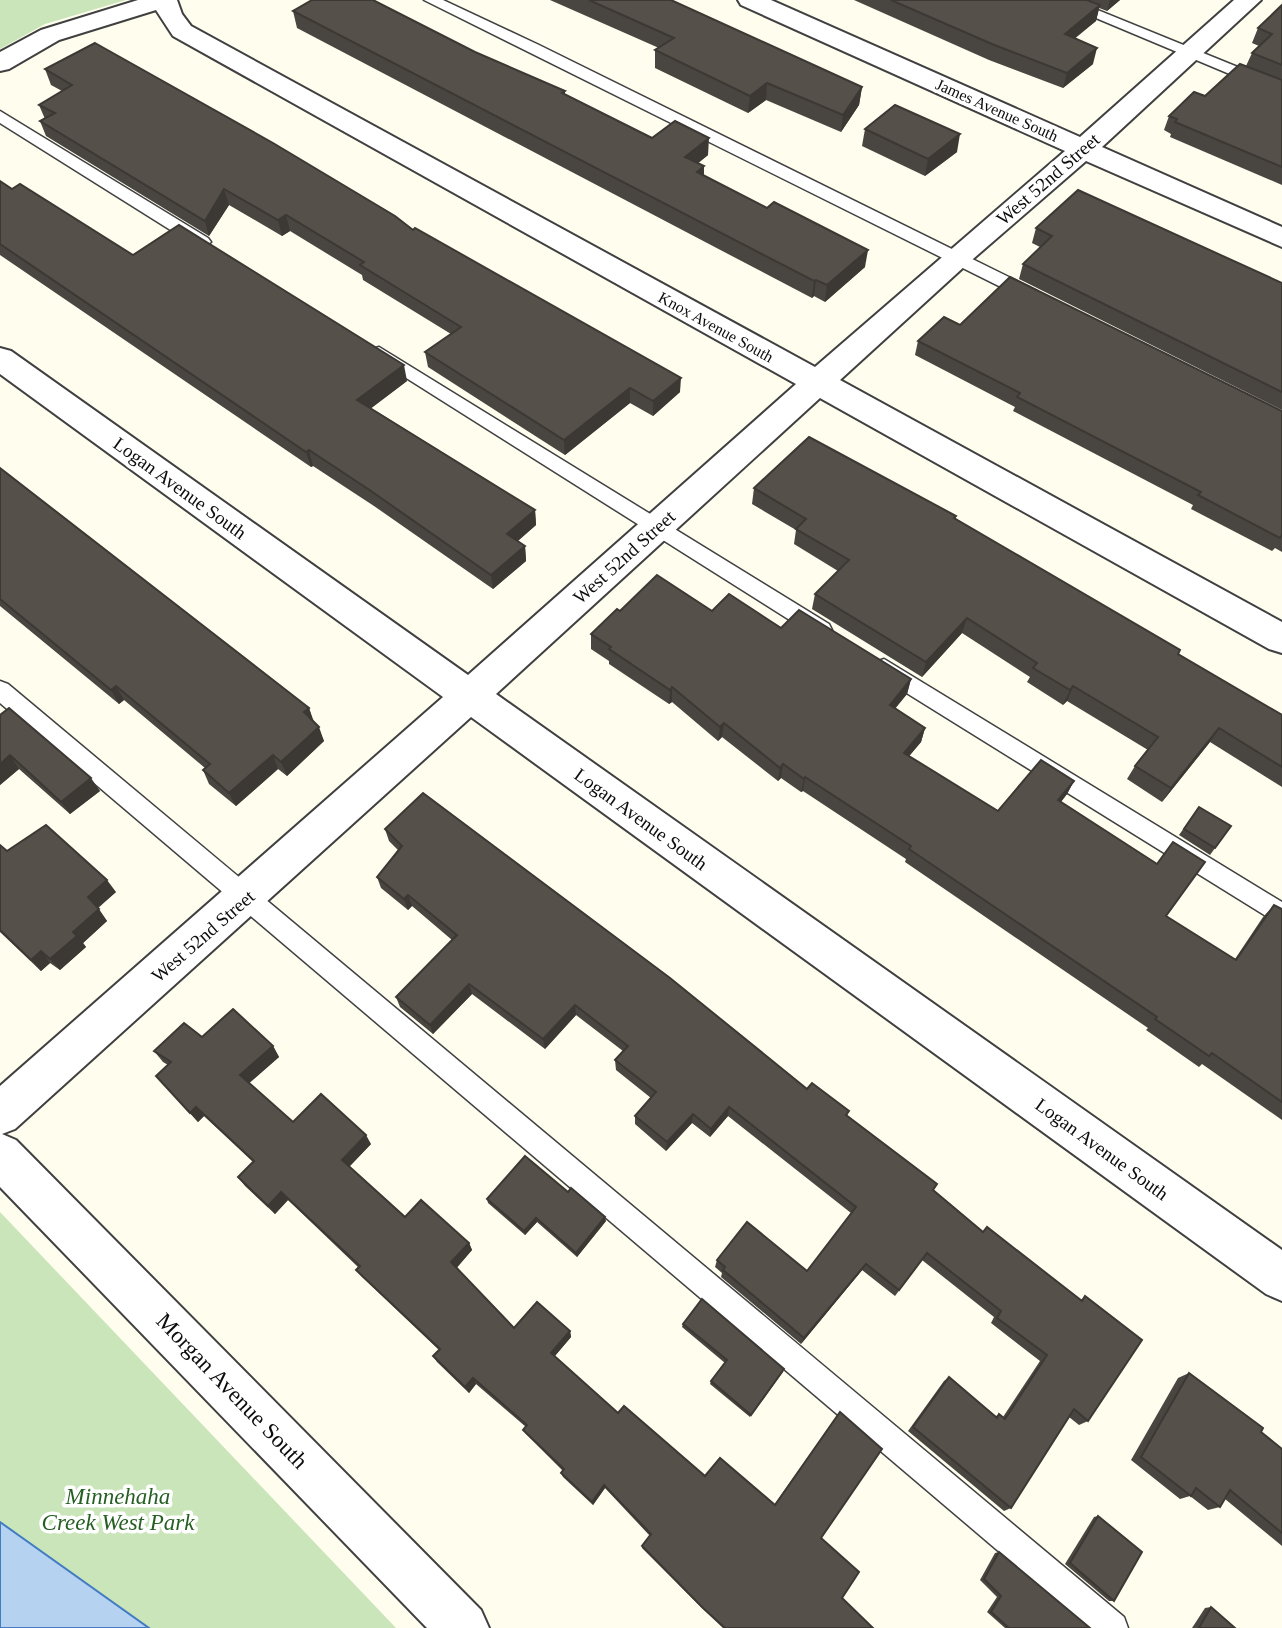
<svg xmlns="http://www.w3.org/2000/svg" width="1282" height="1628" font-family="'Times New Roman',serif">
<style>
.green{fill:#cae5ba}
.water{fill:#b6d2f1;stroke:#437cc3;stroke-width:2}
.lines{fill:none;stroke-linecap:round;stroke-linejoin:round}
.service-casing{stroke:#404040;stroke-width:3}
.minor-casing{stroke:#404040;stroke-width:4}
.service{fill:#fff;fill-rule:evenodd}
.minor{fill:#fff;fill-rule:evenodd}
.wall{fill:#494540}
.shaded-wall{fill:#3c3834}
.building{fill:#55504a;stroke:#3c3834;stroke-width:2}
.labels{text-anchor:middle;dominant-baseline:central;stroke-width:7;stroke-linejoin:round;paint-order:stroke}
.far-street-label{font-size:16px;fill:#0d0d0d;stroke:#fff}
.street-label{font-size:19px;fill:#0d0d0d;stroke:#fff}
.near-street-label{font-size:23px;fill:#0d0d0d;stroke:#fff}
.near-park-label{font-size:23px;font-style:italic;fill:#255f22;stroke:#fff}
</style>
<rect width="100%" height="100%" fill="#fefdee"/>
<!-- green -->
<g class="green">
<polygon points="0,0 126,0 45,24 0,49"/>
<polygon points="0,1212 396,1628 0,1628"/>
</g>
<!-- water -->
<polygon class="water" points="0,1522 149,1628 0,1628"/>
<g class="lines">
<defs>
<g id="service">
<polygon points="424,0 443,0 539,45 1037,291 1040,295 1031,301 1025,299"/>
<polygon points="1053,0 1073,0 1282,85 1282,96"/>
<polygon points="0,111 208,238 211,242 202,248 196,246 0,123"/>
<polygon points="379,347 829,624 832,630 829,636 822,638 815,636 373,357 370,353 373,349"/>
<polygon points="884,659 1282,902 1282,926 876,674 873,668 876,662"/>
<polygon points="0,681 8,684 1124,1617 1128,1628 1089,1628 0,703"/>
</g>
<polygon id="minor" points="138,0 177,0 182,14 191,26 815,367 1065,151 741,5 738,0 771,0 1080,137 1234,0 1261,0 1102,147 1282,227 1282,247 1086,161 966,265 840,380 1282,622 1282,653 1269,649 820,398 496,694 1282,1250 1282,1301 1266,1294 471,717 15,1129 2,1134 16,1140 481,1610 489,1628 427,1628 0,1187 0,1086 443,697 0,374 0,348 11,351 468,675 796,384 173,36 156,10 59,40 9,69 0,71 0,52 41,30"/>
</defs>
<!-- service casing -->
<use href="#service" class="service-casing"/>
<!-- minor casing -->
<use href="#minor" class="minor-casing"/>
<!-- service -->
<use href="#service" class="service"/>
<!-- minor -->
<use href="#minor" class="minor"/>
</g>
<!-- wall -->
<g class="wall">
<polygon points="550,0 671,0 862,87 859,105 841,132 766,100 748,113 655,68 655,50 659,48"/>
<polygon points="854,0 1120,0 1107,11 1099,8 1096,21 1074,38 1093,64 1063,88 989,60"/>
<polygon points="1282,5 1282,185 1170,137 1171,134 1164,130 1169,116 1205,96 1246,66 1252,53 1259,46 1252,43 1258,28"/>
<polygon points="293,11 475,52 565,91 565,94 652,138 708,155 698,163 704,166 704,176 865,267 825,302 814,296 812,298 297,28"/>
<polygon points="45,69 413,230 680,392 653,416 630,403 565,455 428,367 425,352 451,334 363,280 362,275 290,231 282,236 229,205 209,236 46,136 40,121 45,119 39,105 62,91 51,85"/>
<polygon points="865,129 957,152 925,176 862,146"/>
<polygon points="0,181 12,189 133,255 407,381 371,408 535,510 536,525 518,541 525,546 526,561 493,589 374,506 313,466 311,467 0,255"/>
<polygon points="1036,228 1282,283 1282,410 1019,279 1023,264 1040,247 1032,243"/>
<polygon points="960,325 1282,411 1282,552 1275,548 1272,551 1191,509 1193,505 1013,411 1015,407 915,355 918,341"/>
<polygon points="0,468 309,708 313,721 324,741 287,776 278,769 236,806 209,784 203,770 205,768 124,700 119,704 0,606"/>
<polygon points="754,488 956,516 955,519 1178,654 1282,715 1282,787 1210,742 1162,802 1127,779 1135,766 1148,750 1067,701 1063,705 1027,682 1030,677 962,633 922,677 812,609 815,594 838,571 794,544 796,530 752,504"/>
<polygon points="620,611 712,611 781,628 911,679 907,694 895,708 925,728 921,742 909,756 998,811 1074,781 1067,794 1061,802 1166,916 1235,959 1263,917 1274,905 1282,909 1282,1120 1202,1064 1199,1067 1146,1030 1148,1028 905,862 906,859 803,791 801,792 781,778 778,781 722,737 718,741 672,702 669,704 609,664 609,661 591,649 591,634"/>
<polygon points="0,715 100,791 70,814 19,769 0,785"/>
<polygon points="1199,807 1231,826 1210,855 1179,835"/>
<polygon points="385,829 807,1089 849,1111 847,1116 933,1190 983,1232 1081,1300 1085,1296 1088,1421 1079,1425 1069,1417 1011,1508 1004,1511 908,1431 944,1381 949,1377 996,1416 999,1414 1003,1417 1040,1361 991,1323 994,1317 922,1260 895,1296 862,1270 801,1344 721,1277 722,1273 715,1267 717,1260 807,1271 851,1213 728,1116 710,1137 692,1123 666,1151 635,1124 635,1116 651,1098 616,1070 615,1060 623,1051 576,1015 545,1049 472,994 433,1034 400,1007 396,997 452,940 412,906 408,910 381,888 377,877 398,850 389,841"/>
<polygon points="0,845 7,851 116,892 97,908 107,921 83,943 86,947 60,970 50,963 41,971 0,932"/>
<polygon points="202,1037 273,1046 279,1057 249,1083 293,1122 371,1144 349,1167 405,1217 469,1243 472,1250 456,1268 514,1328 570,1331 571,1337 555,1356 618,1413 705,1476 774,1505 840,1412 821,1538 842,1598 873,1628 723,1628 702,1608 642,1548 642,1546 650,1536 605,1488 593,1505 563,1477 561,1473 563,1471 526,1434 523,1430 526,1427 476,1384 469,1393 437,1362 433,1356 439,1350 362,1277 356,1270 358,1267 288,1200 275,1214 245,1186 238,1177 253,1162 204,1116 198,1122 156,1076 168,1065 163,1062 154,1051"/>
<polygon points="568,1192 606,1221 577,1257 537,1222 525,1235 488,1203 487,1199"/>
<polygon points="683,1324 783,1372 750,1417 710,1384 711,1381 725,1363 682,1327"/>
<polygon points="1189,1373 1282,1449 1282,1546 1225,1499 1220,1507 1208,1510 1190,1496 1180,1499 1131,1460 1178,1378"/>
<polygon points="1098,1516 1114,1601 1109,1601 1065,1564 1094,1517"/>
<polygon points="999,1552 1090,1628 1005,1628 987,1612 997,1597 980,1580 995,1553"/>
<polygon points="1211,1607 1235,1628 1192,1628 1205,1608"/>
</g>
<!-- shaded-wall -->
<g class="shaded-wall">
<polygon points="1110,0 1120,0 1107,11"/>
<polygon points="1100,5 1096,21 1061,50 1065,34"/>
<polygon points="1097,48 1093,64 1063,88 1067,73"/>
<polygon points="767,83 766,100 748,113 750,96"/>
<polygon points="862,87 859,105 841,132 843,115"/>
<polygon points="960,134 957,152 925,176 928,159"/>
<polygon points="709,138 708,155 685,174 685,157"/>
<polygon points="704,166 703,184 697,172"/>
<polygon points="224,189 229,205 209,236 205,221"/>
<polygon points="286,215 290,231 282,236 278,220"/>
<polygon points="868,250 865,267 825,302 827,285"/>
<polygon points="816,280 814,296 812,298 814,281"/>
<polygon points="404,365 407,381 361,416 357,400"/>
<polygon points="681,378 680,392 653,416 653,401"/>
<polygon points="630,388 630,403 565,455 564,440"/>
<polygon points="309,450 313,466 311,467 306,452"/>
<polygon points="535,510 536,525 508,549 507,534"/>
<polygon points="525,546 526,561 493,589 491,575"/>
<polygon points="967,618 962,633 922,677 926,662"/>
<polygon points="911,679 907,694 886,720 890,705"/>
<polygon points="116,686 124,700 119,704 111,690"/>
<polygon points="1073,686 1067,701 1063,705 1070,690"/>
<polygon points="672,687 672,702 669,704 670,690"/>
<polygon points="309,708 314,722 304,712"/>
<polygon points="724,723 722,737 718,741 720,727"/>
<polygon points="319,727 324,741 287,776 281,762"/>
<polygon points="925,728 921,742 900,767 904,753"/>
<polygon points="1219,728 1210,742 1162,802 1171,788"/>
<polygon points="10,755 19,769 0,785 0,764"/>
<polygon points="273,755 278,769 236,806 229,793"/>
<polygon points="783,764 781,778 778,781 780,768"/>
<polygon points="805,777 803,791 801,792 804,779"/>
<polygon points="91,778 100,791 70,814 61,802"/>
<polygon points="1074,781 1067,794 1051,814 1058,800"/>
<polygon points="107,880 116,892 97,909 88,897"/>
<polygon points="408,895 412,906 408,910 404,899"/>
<polygon points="99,909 107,921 83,943 86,947 60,970 50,959 73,932"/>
<polygon points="41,951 50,963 41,971 31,960"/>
<polygon points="469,984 472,994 433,1034 430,1025"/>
<polygon points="575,1005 576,1015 545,1049 543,1039"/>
<polygon points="273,1046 279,1057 247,1085 240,1075"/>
<polygon points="196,1107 204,1116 198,1122 190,1113"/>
<polygon points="729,1107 728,1116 710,1137 711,1129"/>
<polygon points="693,1114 692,1123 666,1151 667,1142"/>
<polygon points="366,1135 371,1144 347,1169 342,1160"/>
<polygon points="281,1192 288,1200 275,1214 268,1206"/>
<polygon points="605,1217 606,1221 577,1257 576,1253"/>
<polygon points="536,1218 537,1222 525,1235 524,1231"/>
<polygon points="469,1243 472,1250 455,1270 451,1262"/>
<polygon points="866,1264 862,1270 801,1344 804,1338"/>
<polygon points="570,1331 571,1337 553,1358 551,1353"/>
<polygon points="473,1378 476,1384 469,1393 465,1387"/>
<polygon points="604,1485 605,1488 593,1505 592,1502"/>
</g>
<!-- building -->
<g class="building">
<polygon points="312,0 373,0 475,52 565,91 562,93 652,138 675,121 709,138 685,157 704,166 697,172 767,208 774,202 868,250 827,285 816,280 814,281 293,11"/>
<polygon points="589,0 671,0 862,87 843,115 767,83 750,96 655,50 674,38"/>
<polygon points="891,0 1087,0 1100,5 1065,34 1097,48 1067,73 992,44"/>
<polygon points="1282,5 1282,65 1252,53 1272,34 1258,28"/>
<polygon points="95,43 273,143 395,216 413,230 415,228 681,378 653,401 630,388 564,440 425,352 461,327 360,265 364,262 286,215 278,220 224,189 205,221 40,121 55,113 39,105 72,85 45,69"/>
<polygon points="1240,64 1282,80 1282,167 1175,122 1177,119 1169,116 1194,92 1205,96"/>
<polygon points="895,105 960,134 928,159 865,129"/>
<polygon points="0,181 12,189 20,184 133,255 179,225 404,365 357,400 535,510 507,534 525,546 491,575 371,491 309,450 306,452 0,244"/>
<polygon points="1078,190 1282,283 1282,392 1023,264 1052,236 1036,228"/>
<polygon points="1010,277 1282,411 1282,535 1280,538 1198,495 1201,492 1017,397 1020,393 918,341 944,317 960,325"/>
<polygon points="809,437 956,516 954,518 1180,650 1178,654 1282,715 1282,767 1219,728 1171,788 1135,766 1158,737 1073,686 1070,690 1033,668 1037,663 967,618 926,662 815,594 849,560 796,529 806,519 754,488"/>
<polygon points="0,468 309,708 304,712 319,727 281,762 273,755 229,793 203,770 210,764 116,686 111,690 0,599"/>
<polygon points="657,575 712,611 729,594 781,628 799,610 911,679 890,705 925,728 904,753 998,811 1041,760 1074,781 1058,800 1157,864 1173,842 1205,862 1166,916 1236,960 1274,905 1282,909 1282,1102 1212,1053 1209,1056 1155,1019 1157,1017 909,849 911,846 805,777 804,779 783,764 780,768 724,723 720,727 672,687 670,690 609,649 611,647 591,634 617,609 620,611"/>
<polygon points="9,708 91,778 61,802 10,755 0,764 0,715"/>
<polygon points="423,793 670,978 807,1089 812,1083 849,1111 846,1115 937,1184 933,1190 983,1232 987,1227 1082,1301 1085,1296 1142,1340 1088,1421 1074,1409 1011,1508 913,1427 949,1377 997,1418 999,1414 1005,1419 1047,1355 997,1318 1001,1311 927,1253 899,1290 866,1264 804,1338 723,1270 725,1267 717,1260 747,1222 807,1271 856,1207 729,1107 711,1129 693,1114 667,1142 635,1116 656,1092 615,1060 628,1046 575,1005 543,1039 469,984 430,1025 396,997 457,935 408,895 404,899 377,877 402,846 385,829"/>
<polygon points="1199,807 1231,826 1215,848 1184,829"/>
<polygon points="46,825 107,880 88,897 99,909 73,932 77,936 50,959 41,951 31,960 0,930 0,845 7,851"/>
<polygon points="233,1009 273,1046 240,1075 293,1122 321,1094 366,1135 342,1160 405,1217 421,1200 469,1243 451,1262 514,1328 537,1302 570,1331 551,1353 618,1413 624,1406 705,1476 720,1458 775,1505 840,1412 882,1449 821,1538 859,1572 842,1598 873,1628 725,1628 703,1608 642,1546 651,1534 604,1485 592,1502 561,1473 564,1469 523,1430 527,1425 473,1378 465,1387 433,1356 440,1349 356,1270 360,1266 281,1192 268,1206 238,1177 254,1161 196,1107 190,1113 156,1076 171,1062 154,1051 184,1023 202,1037"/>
<polygon points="525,1156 568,1192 571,1188 605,1217 576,1253 536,1218 524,1231 487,1199"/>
<polygon points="702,1299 784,1369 751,1415 711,1381 727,1360 683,1324"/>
<polygon points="1189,1373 1263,1428 1261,1432 1282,1449 1282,1533 1230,1490 1220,1507 1196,1488 1191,1496 1141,1457"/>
<polygon points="1098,1516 1142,1552 1114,1601 1070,1563"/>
<polygon points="999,1552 1090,1628 1009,1628 991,1612 1001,1596 984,1579"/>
<polygon points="1211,1607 1235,1628 1199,1628"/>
</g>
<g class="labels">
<!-- far-street labels -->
<g class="far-street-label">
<text transform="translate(997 110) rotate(24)">James Avenue South</text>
<text transform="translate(716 327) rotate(29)">Knox Avenue South</text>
</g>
<!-- street labels -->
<g class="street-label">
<text transform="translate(1048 179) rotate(-41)">West 52nd Street</text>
<text transform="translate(180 488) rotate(36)">Logan Avenue South</text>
<text transform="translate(624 557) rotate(-42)">West 52nd Street</text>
<text transform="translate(641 819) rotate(36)">Logan Avenue South</text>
<text transform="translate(203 936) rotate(-41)">West 52nd Street</text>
<text transform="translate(1102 1149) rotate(36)">Logan Avenue South</text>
</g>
<!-- near-street labels -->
<g class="near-street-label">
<text transform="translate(232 1391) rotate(46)">Morgan Avenue South</text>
</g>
<!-- near-park labels -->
<g class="near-park-label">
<text x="118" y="1496">Minnehaha<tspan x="118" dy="26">Creek West Park</tspan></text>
</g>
</g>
</svg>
